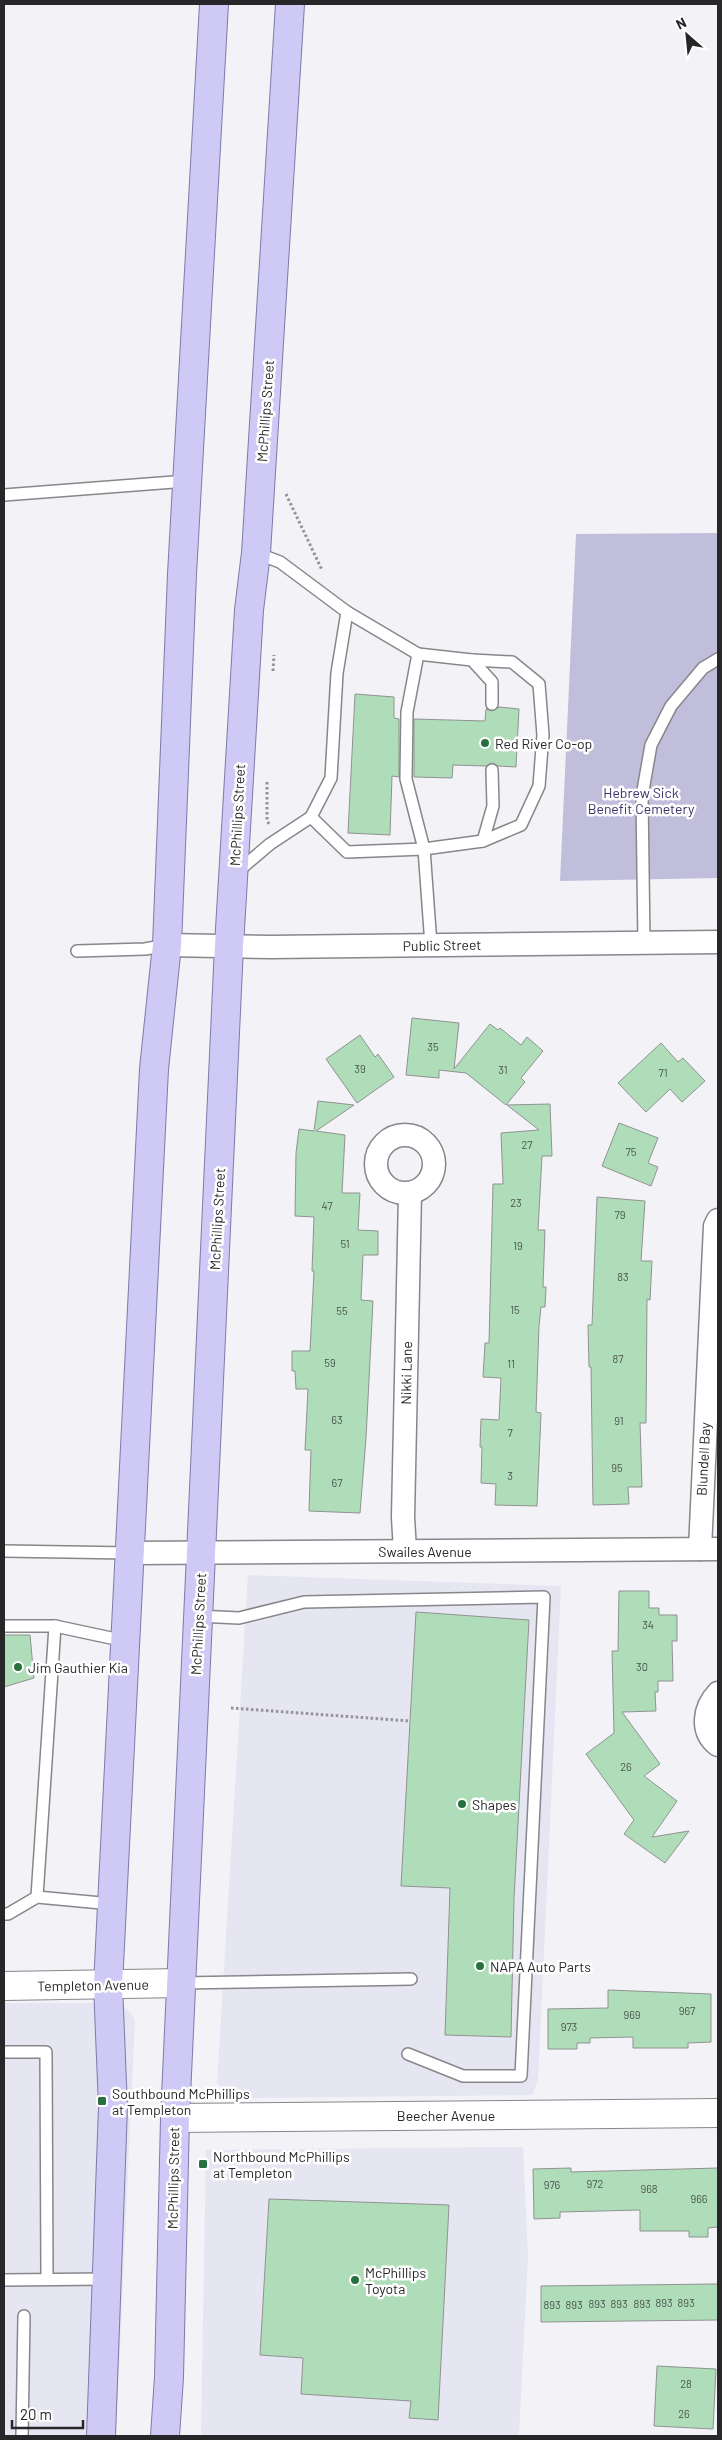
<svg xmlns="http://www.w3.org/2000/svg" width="722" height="2440" font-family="Barlow,sans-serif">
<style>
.built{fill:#e6e5f2}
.green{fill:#c1bedc}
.building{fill:#b0ddb9;stroke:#8f9390}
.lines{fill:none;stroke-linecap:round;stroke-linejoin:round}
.service-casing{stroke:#87868b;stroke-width:14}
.minor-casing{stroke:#87868b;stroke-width:25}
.tertiary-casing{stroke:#87868b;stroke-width:30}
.primary-casing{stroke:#7f79aa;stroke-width:30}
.path{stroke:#949497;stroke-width:3;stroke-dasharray:2.5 2.5;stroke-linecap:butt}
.service{stroke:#fff;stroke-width:11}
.minor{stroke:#fff;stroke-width:22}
.tertiary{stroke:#fff;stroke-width:28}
.primary{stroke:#cfc9f6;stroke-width:28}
.poi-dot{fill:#27713f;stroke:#fff;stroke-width:2}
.labels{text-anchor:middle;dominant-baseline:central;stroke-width:5;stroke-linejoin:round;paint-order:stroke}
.number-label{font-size:11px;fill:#49544d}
.street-label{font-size:14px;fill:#272729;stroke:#fff}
.poi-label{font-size:14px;fill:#272729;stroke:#fff;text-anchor:start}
.park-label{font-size:14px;fill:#3d316b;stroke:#fff}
</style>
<rect width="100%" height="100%" fill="#f2f2f7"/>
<!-- built -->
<g class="built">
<polygon points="248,1575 561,1586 538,2080 532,2095 253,2098 228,2092 217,2084"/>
<polygon points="4,2003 102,2003 123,2005 135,2019 116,2436 4,2436"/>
<polygon points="523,2147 528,2257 519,2436 201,2436 206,2150"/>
</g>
<!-- green -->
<polygon class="green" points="718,533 718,878 560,881 576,534"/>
<!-- building -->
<g class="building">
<polygon points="355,694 394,697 394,718 399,719 399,777 392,776 390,835 348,833"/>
<polygon points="499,707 519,709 516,767 498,766 492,763 486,766 453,765 452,778 414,777 414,719 485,721 486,709 492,711"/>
<polygon points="412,1018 459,1023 454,1069 490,1024 498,1030 500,1028 521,1045 527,1037 543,1051 521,1078 525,1082 506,1105 466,1073 439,1070 439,1078 406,1075"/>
<polygon points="360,1035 375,1057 378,1054 394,1077 357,1103 326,1059"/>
<polygon points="661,1043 678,1062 683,1058 705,1081 682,1102 670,1089 646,1112 618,1083"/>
<polygon points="318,1101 354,1105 316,1131 345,1135 342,1193 360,1193 358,1230 378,1231 378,1255 363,1255 361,1300 373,1301 366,1438 360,1513 309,1511 311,1450 305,1450 308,1389 296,1389 295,1371 292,1371 292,1351 310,1351 314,1271 312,1271 314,1217 295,1216 296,1153 299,1129 314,1131"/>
<polygon points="550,1104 552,1156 542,1156 538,1230 545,1230 543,1287 546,1287 545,1307 541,1307 539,1326 536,1412 541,1413 537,1506 495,1505 496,1484 481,1483 482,1447 480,1447 481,1419 499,1420 501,1378 483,1377 485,1343 489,1343 493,1184 503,1184 501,1133 539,1130 507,1105"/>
<polygon points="619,1123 658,1138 648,1163 658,1167 651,1186 602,1166"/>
<polygon points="597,1197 645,1201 641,1261 652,1261 650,1300 647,1299 646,1423 640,1423 642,1487 628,1487 629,1504 593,1505 591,1367 589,1367 588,1325 592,1325"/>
<polygon points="619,1591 649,1591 649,1608 659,1608 659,1615 677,1615 677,1641 672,1641 673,1681 658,1681 658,1692 655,1692 656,1711 622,1712 660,1764 644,1776 677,1801 652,1837 689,1831 665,1863 624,1834 634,1820 586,1754 614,1733 612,1651 618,1651"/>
<polygon points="416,1612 529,1620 514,1898 511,2037 445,2035 450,1888 401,1886"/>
<polygon points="4,1635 30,1635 34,1678 4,1687"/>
<polygon points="608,1990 711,1994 711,2042 688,2043 688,2048 633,2048 633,2037 590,2038 590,2043 577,2043 577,2049 548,2049 548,2009 608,2008"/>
<polygon points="571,2168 571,2172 718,2168 718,2227 708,2228 708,2237 689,2237 689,2231 640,2231 640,2210 560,2212 560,2218 534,2219 533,2169"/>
<polygon points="269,2199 449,2205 438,2420 409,2418 411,2401 301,2394 303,2358 260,2355"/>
<polygon points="718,2284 718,2320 541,2322 541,2286"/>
<polygon points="657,2366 716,2369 713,2429 654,2426"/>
</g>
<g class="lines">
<defs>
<g id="service">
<polyline points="4,495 187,481"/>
<polyline points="256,553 280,562 347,612 418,654 472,660 492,682 492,704"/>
<polyline points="418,654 407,712 406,779 424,849 431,945"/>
<polyline points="311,817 347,852 424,849 483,841 521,825 539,786 543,735 539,684 512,662 472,660"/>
<polyline points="483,841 493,806 492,770"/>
<polyline points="237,872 270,844 311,817 331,778 337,673 347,612"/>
<polyline points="644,943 642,796 651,745 671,706 703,668 718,659"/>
<polyline points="77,951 145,949 167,945"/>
<polyline points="4,1551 129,1553"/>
<polyline points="198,1616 239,1618 304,1602 544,1597 521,2076 463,2076 408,2054"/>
<polyline points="4,1626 55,1626 125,1641"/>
<polyline points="37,1897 55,1626"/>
<polyline points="4,1914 8,1914 37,1897 112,1904"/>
<polyline points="182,1983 411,1979"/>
<polyline points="4,2052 46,2052 47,2279"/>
<polyline points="4,2280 107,2279"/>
<polyline points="22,2436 24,2316"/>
</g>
<g id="minor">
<polyline points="167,945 271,947 718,942"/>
<circle cx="405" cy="1164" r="29"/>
<polyline points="700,1549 715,1226 718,1220"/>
<polyline points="405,1551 403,1517 410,1194"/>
<polyline points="131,1553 718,1549"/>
<path d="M718,1693C704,1708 700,1731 718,1745"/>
</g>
<g id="tertiary">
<polyline points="4,1986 182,1983"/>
<polyline points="175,2118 718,2113"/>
</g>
<g id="primary">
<polyline points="101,2436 113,2107 108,1985 154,1069 167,945 182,574 214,4"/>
<polyline points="165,2436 169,2377 175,2118 229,946 249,610 256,553 290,4"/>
</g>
</defs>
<!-- service casing -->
<use href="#service" class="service-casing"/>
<!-- minor casing -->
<use href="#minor" class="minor-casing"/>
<!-- tertiary casing -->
<use href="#tertiary" class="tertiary-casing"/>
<!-- primary casing -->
<use href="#primary" class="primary-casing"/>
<!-- path -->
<g class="path">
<polyline points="286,494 322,570"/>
<polyline points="273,671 274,655"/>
<polyline points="267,782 267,821 270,825"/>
<polyline points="231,1708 410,1721"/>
</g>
<!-- service -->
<use href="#service" class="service"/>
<!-- minor -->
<use href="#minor" class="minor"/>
<!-- tertiary -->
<use href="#tertiary" class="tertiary"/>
<!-- primary -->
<use href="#primary" class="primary"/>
</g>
<!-- markers -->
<g class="poi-dot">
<circle cx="485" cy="743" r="5"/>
<circle cx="18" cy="1667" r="5"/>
<circle cx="462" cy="1804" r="5"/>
<circle cx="480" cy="1966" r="5"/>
<rect x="97" y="2096" width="10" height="10" rx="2.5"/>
<rect x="198" y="2159" width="10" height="10" rx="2.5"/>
<circle cx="355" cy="2280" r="5"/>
</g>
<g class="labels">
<!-- number labels -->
<g class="number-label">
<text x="433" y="1046">35</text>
<text x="360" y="1068">39</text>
<text x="503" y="1069">31</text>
<text x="663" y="1072">71</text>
<text x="527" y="1144">27</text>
<text x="631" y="1151">75</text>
<text x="516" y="1202">23</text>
<text x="327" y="1205">47</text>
<text x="620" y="1214">79</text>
<text x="345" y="1243">51</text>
<text x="518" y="1245">19</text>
<text x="623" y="1276">83</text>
<text x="515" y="1309">15</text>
<text x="342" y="1310">55</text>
<text x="618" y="1358">87</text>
<text x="330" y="1362">59</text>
<text x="511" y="1363">11</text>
<text x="337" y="1419">63</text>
<text x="619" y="1420">91</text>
<text x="510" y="1432">7</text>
<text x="617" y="1467">95</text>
<text x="510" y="1475">3</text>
<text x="337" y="1482">67</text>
<text x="648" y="1624">34</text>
<text x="642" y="1666">30</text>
<text x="626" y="1766">26</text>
<text x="687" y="2010">967</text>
<text x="632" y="2014">969</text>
<text x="569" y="2026">973</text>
<text x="595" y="2183">972</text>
<text x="552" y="2184">976</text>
<text x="649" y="2188">968</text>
<text x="699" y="2198">966</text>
<text x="664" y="2302">893</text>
<text x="686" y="2302">893</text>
<text x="597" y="2303">893</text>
<text x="619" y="2303">893</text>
<text x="642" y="2303">893</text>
<text x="552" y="2304">893</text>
<text x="574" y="2304">893</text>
<text x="686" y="2383">28</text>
<text x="684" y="2413">26</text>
</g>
<!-- street labels -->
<g class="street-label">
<text transform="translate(265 411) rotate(-86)">McPhillips Street</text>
<text transform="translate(237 815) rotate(-87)">McPhillips Street</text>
<text transform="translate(442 945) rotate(-1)">Public Street</text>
<text transform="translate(217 1219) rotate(-87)">McPhillips Street</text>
<text transform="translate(406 1373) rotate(-89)">Nikki Lane</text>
<text transform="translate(703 1459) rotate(-87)">Blundell Bay</text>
<text x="425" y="1551">Swailes Avenue</text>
<text transform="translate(198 1624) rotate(-87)">McPhillips Street</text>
<text transform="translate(93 1985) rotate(-1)">Templeton Avenue</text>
<text x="446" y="2115">Beecher Avenue</text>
<text transform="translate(173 2178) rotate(-89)">McPhillips Street</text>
</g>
<!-- poi labels -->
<g class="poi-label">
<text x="495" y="743">Red River Co-op</text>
<text x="28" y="1667">Jim Gauthier Kia</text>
<text x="472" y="1804">Shapes</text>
<text x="490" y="1966">NAPA Auto Parts</text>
<text x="112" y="2093">Southbound McPhillips<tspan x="112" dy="16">at Templeton</tspan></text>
<text x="213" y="2156">Northbound McPhillips<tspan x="213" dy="16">at Templeton</tspan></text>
<text x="365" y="2272">McPhillips<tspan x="365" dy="16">Toyota</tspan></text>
</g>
<!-- park labels -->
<g class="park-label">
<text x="641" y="792">Hebrew Sick<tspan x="641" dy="16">Benefit Cemetery</tspan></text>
</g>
</g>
<!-- border -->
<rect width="722" height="2440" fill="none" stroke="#272729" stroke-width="10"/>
<!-- north arrow -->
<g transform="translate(687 35) rotate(333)" stroke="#ffffff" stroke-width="4" paint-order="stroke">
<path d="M0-4L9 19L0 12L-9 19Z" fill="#272729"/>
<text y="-8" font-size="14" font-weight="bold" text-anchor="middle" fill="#272729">N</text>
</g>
<!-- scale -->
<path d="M12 2420v8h71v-8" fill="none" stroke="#272729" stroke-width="2.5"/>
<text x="20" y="2420" font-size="15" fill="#272729" stroke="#ffffff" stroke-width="4" paint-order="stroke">20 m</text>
</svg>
